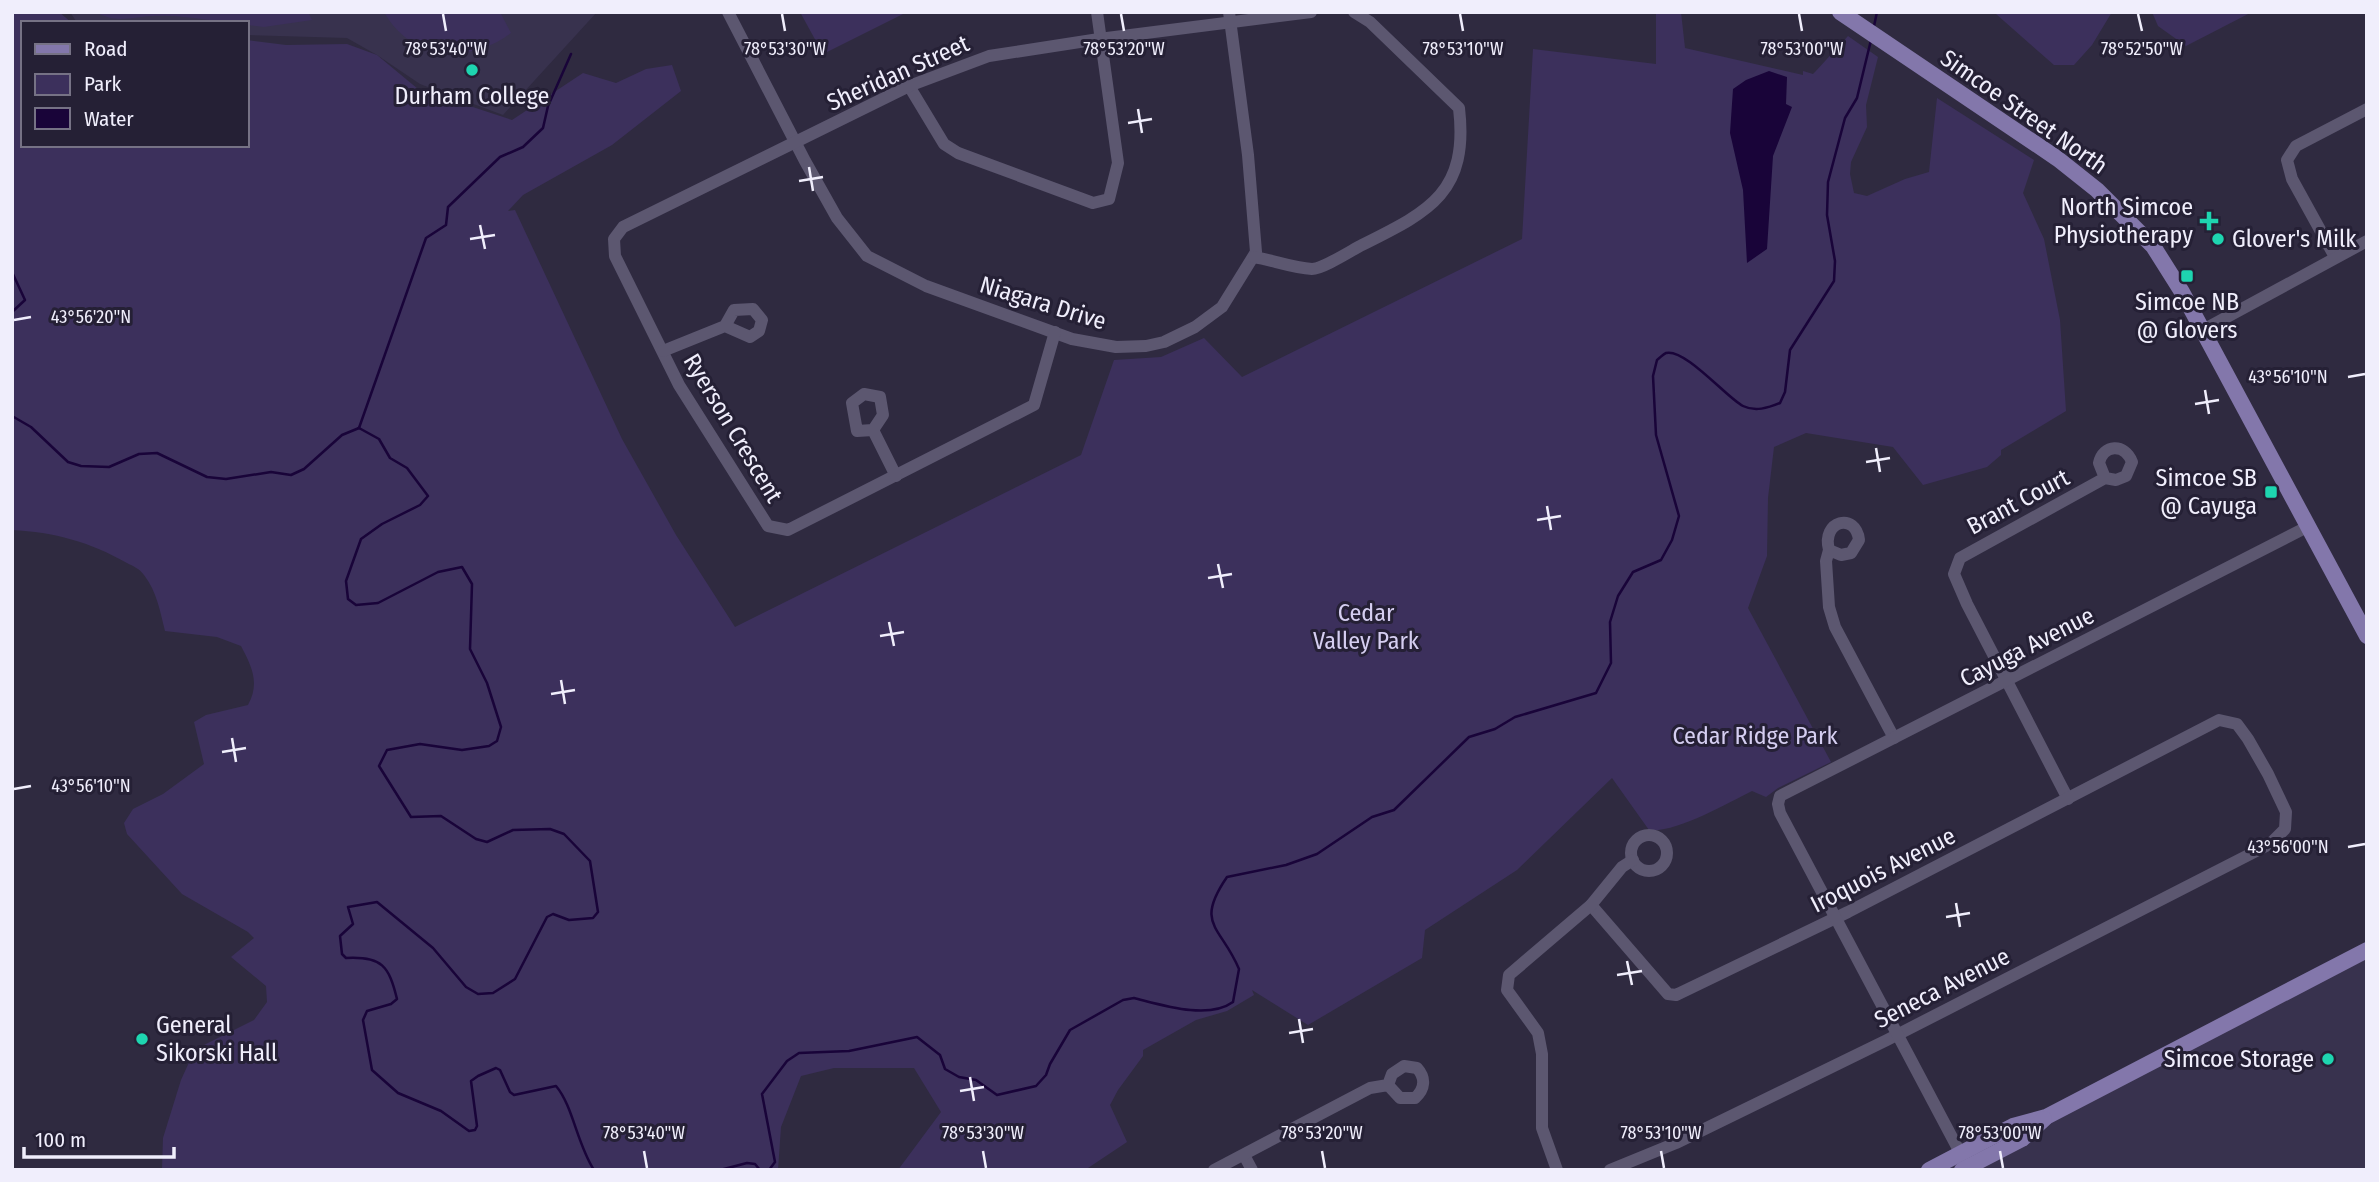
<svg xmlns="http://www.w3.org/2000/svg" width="2379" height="1182" font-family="'Fira Sans Condensed',sans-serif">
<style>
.built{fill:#38324e}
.green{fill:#3c305c}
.water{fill:#190439}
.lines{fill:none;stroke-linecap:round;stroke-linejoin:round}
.stream{stroke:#190439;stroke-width:2.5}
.minor{stroke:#5c5770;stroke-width:12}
.major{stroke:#8377ab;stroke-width:16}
.ticks{fill:none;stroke:#f0eefc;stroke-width:2.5}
.poi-dot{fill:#1ed5b0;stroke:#252035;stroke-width:2.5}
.labels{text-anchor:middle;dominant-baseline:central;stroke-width:6;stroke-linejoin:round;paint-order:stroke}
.street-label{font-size:24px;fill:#f0eefc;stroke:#252035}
.poi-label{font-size:24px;fill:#f0eefc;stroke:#252035;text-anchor:end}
.park-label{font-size:24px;fill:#d5cef1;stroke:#252035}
.ticks-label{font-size:18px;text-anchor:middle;fill:#f0eefc;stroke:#252035;stroke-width:6;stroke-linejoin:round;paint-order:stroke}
</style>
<rect width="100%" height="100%" fill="#2f2a40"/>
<!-- built -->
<g class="built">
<polygon points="70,12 597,12 503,115 420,84 377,55 347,38 247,35 247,23 88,23 76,21"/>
<polygon points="2367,950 2367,1170 1930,1170"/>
</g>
<!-- green -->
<g class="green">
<path d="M12,12H59L72,23H23V145H247V40L286,45L347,44L377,55L418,89L512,120L583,73L616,83L646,69L672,65L681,91L612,145L523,195L508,211L515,210L622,439L676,535L735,627L1081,455L1114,360L1161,357L1204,338L1242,377L1522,239L1533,49L1656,64V12H1681L1685,48L1803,75V71L1813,74L1815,72L1848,36L1878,57L1866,105L1867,127L1851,162L1850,174L1854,193L1867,196L1905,179L1929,172L1937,98L2034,160L2023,193L2044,239L2060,320L2066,411L2001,450V455L1987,467L1923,485L1893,447L1806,433L1774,447L1768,498L1767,556L1748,608L1831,762L1778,788L1766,797L1752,791C1726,804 1676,833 1649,830L1612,778L1517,870L1425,930L1422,958L1308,1025L1252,990L1254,995L1227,1011L1196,1020L1143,1050V1056L1118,1090L1110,1105L1127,1142L1085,1170H898L941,1112L914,1068H834L801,1076L781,1127L778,1170H162L163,1138L181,1080L191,1058L204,1045L254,1020L267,1002L266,986L231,957L254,938L248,932L182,894L127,834L124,823L133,809L163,794L204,764L194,722L206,715L248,705C260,683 252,667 241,646L217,637L165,631C160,611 157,592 144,575C140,569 133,566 127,563C90,542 54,532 12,530Z"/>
<path d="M95,12H308L312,20L264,27L247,25V23C216,23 184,14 153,16C129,17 118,24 95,12Z"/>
<path d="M384,12H500L511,33C470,64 411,61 384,12Z"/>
<polygon points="800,12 907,12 823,54"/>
<polygon points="1979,12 2112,12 2092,45 2074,65 2054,65 1996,14"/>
<polygon points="2152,12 2252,12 2186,46 2158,26"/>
</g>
<!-- water -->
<polygon class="water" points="1769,71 1787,77 1786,104 1792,107 1773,156 1767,249 1747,263 1743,190 1730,133 1733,89 1746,80"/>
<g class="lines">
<!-- stream -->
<g class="stream">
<polyline points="1874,26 1877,12"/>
<polyline points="12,272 25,300 12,312"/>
<polyline points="12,416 31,427 68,462 81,466 109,467 139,454 157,453 207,477 226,479 271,472 291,475 304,469 342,435 359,428"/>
<path d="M359,428L379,439L390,458L407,468L428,496L420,505L382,524L361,539L346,581L348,599L356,605L378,603L438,572L462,567L472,584L470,649L487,683L501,727L497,741L489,746L462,750L420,744L387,750L379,766L411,817L441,816L476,839L487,842L513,830L550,829L564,834L590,861L598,912L593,918L569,920L553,914L547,917L515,979L493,993L478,994L466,987L433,948L377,902L348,907L353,924L340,936L342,954L346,958C382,956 389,966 397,999L391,1004L367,1011L363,1020L372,1070L398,1093L441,1111L469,1131L475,1130L477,1126L471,1081L478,1076L496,1068L500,1070L510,1092L514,1095L556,1086C573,1106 577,1144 594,1170"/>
<polyline points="359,428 426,238 446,225 448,207 500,157 523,147 543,128 548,106 571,54"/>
<polyline points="720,1170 747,1163 755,1164 760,1170"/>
<path d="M769,1170L775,1162L762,1094L787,1061L799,1053L849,1051L917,1037L940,1055L945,1069L959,1077L976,1080L997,1095L1036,1086L1046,1075L1050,1064L1070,1030L1123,1000L1134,998C1162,1005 1208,1020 1233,1002L1239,969C1221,926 1194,925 1227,877L1286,865L1317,854L1372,817L1394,810L1469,737L1495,729L1515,717L1596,693L1611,663L1610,622L1618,596L1633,572L1661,560L1672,540L1679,516L1656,435L1653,376L1657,360C1660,358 1663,354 1666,353C1685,348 1727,398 1743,406C1755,412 1768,408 1780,403L1785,392L1790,350L1834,281L1835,261L1827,215L1828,182L1845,118L1857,98L1871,40"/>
</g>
<!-- minor -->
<g class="minor">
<polyline points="728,12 805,161 837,218 867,256 926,286 1072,339 1116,347 1146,346 1164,342 1195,327 1222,307 1256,252 1248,155 1229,12"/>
<polyline points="909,86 944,144 958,153 1093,203 1109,199 1118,163 1097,12"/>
<path d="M1254,257C1272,260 1293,268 1312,269C1322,269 1349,252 1360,246C1428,212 1469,194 1459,108L1370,22L1354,12"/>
<polyline points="2335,257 2292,179 2287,160 2296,146 2367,109"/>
<polyline points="2203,330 2367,241"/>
<polyline points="1055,332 1034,405 788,530 768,526 679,385 615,256 614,239 623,227 909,86 989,56 1099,39 1311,12"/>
<polyline points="663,351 725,326 734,310 753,309 762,320 759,331 750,337 725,326"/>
<polyline points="873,430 883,415 880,397 864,394 852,403 857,431 873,430 896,476"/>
<path d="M1829,550C1821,520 1856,512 1859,540L1851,553L1841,555L1829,550L1826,561L1829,607L1835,627L1894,738"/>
<path d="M2068,799L1967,604L1954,574L1960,558L2105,478L2116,480L2126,476L2132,462C2125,443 2103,444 2099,463L2105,478"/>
<circle cx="1649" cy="853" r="18"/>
<polyline points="1591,905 1668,994 1676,995 1848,912 2219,720 2237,724 2248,739 2268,774 2286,812 2285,829 2270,844 1887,1040 1676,1143 1610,1170"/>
<polyline points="1244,1155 1252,1170"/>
<polyline points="1964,1160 1780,813 1778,804 1780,796 2309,526"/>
<path d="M1214,1170L1370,1088L1388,1085L1400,1098H1415C1425,1089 1426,1078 1417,1068L1404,1066L1392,1074L1388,1085"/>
<polyline points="1557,1170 1542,1128 1542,1054 1538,1033 1507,990 1509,975 1591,905 1622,867 1633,860"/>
</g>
<!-- major -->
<g class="major">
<polyline points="1840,12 2058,159 2097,190 2153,246 2182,292 2367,636"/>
<polyline points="1929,1170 2013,1126 2046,1117 2367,950"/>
<polyline points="1962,1170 2022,1139 2044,1119"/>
</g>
</g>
<!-- ticks -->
<path class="ticks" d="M443,14L446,31M782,14L785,31M1121,14L1124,31M1460,14L1463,31M1799,14L1802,31M2138,14L2142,31M1138,109L1142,133M1128,123L1152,119M809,167L813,191M799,181L823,177M480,225L485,249M470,239L495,235M14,320L31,317M2348,377L2365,374M2205,390L2209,414M2195,404L2219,400M1876,448L1880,472M1866,462L1890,458M1547,506L1551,530M1537,520L1561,516M1218,564L1223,588M1208,578L1232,574M889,622L894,646M880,636L904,632M561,680L565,704M551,694L575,690M232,738L236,762M222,752L246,748M14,789L31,786M2348,847L2365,844M1956,903L1960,927M1946,917L1970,913M1627,961L1632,985M1617,975L1642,971M1299,1019L1303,1043M1289,1033L1313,1029M970,1077L974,1101M960,1091L984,1087M644,1151L647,1168M983,1151L986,1168M1322,1151L1325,1168M1661,1151L1664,1168M2000,1151L2003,1168"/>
<!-- markers -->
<g class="poi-dot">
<circle cx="472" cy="70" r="7"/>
<path d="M2205.5 210.5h7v7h7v7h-7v7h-7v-7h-7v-7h7z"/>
<circle cx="2218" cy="239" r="7"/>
<rect x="2180" y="269" width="14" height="14" rx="3.5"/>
<rect x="2264" y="485" width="14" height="14" rx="3.5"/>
<circle cx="142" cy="1039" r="7"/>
<circle cx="2328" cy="1059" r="7"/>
</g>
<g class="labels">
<!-- street labels -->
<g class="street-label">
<text transform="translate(898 73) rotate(-24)">Sheridan Street</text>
<text transform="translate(2024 112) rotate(35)">Simcoe Street North</text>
<text transform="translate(1043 303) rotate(17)">Niagara Drive</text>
<text transform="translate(733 428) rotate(59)">Ryerson Crescent</text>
<text transform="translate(2018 502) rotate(-28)">Brant Court</text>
<text transform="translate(2027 647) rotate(-27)">Cayuga Avenue</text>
<text transform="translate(1883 870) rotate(-27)">Iroquois Avenue</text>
<text transform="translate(1942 988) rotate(-27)">Seneca Avenue</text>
</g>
<!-- poi labels -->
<g class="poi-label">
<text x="472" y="96" text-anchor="middle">Durham College</text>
<text x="2193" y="207">North Simcoe<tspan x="2193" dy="28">Physiotherapy</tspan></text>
<text x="2232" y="239" text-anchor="start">Glover's Milk</text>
<text x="2187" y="302" text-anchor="middle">Simcoe NB<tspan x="2187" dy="28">@ Glovers</tspan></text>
<text x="2257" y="478">Simcoe SB<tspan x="2257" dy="28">@ Cayuga</tspan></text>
<text x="156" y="1025" text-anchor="start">General<tspan x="156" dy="28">Sikorski Hall</tspan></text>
<text x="2314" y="1059">Simcoe Storage</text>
</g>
<!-- park labels -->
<g class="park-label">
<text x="1366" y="613">Cedar<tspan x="1366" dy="28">Valley Park</tspan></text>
<text x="1755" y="736">Cedar Ridge Park</text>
</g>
</g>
<g class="ticks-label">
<text x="446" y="55">78°53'40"W</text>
<text x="785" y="55">78°53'30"W</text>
<text x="1124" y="55">78°53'20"W</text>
<text x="1463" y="55">78°53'10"W</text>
<text x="1802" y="55">78°53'00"W</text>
<text x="2142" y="55">78°52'50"W</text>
<text x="91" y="323">43°56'20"N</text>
<text x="2288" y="383">43°56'10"N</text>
<text x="91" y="792">43°56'10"N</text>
<text x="2288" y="853">43°56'00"N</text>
<text x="644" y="1139">78°53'40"W</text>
<text x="983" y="1139">78°53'30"W</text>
<text x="1322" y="1139">78°53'20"W</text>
<text x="1661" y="1139">78°53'10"W</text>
<text x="2000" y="1139">78°53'00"W</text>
</g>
<!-- border -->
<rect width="2379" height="1182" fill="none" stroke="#f0eefc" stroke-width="28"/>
<!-- legend -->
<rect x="21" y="21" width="228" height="126" fill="#252035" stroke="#767285" stroke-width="2"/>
<rect x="35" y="44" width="35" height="10" fill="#8377ab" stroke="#767285" stroke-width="2"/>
<text x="84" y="56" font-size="21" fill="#f0eefc">Road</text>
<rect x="35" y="74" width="35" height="21" fill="#3c305c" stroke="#767285" stroke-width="2"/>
<text x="84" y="91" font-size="21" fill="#f0eefc">Park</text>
<rect x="35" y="108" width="35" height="21" fill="#190439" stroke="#767285" stroke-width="2"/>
<text x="84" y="126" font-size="21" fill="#f0eefc">Water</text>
<!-- scale -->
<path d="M24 1147v10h150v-10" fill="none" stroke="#f0eefc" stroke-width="3.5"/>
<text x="35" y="1147" font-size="21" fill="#f0eefc" stroke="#252035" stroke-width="5" paint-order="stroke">100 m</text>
</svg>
